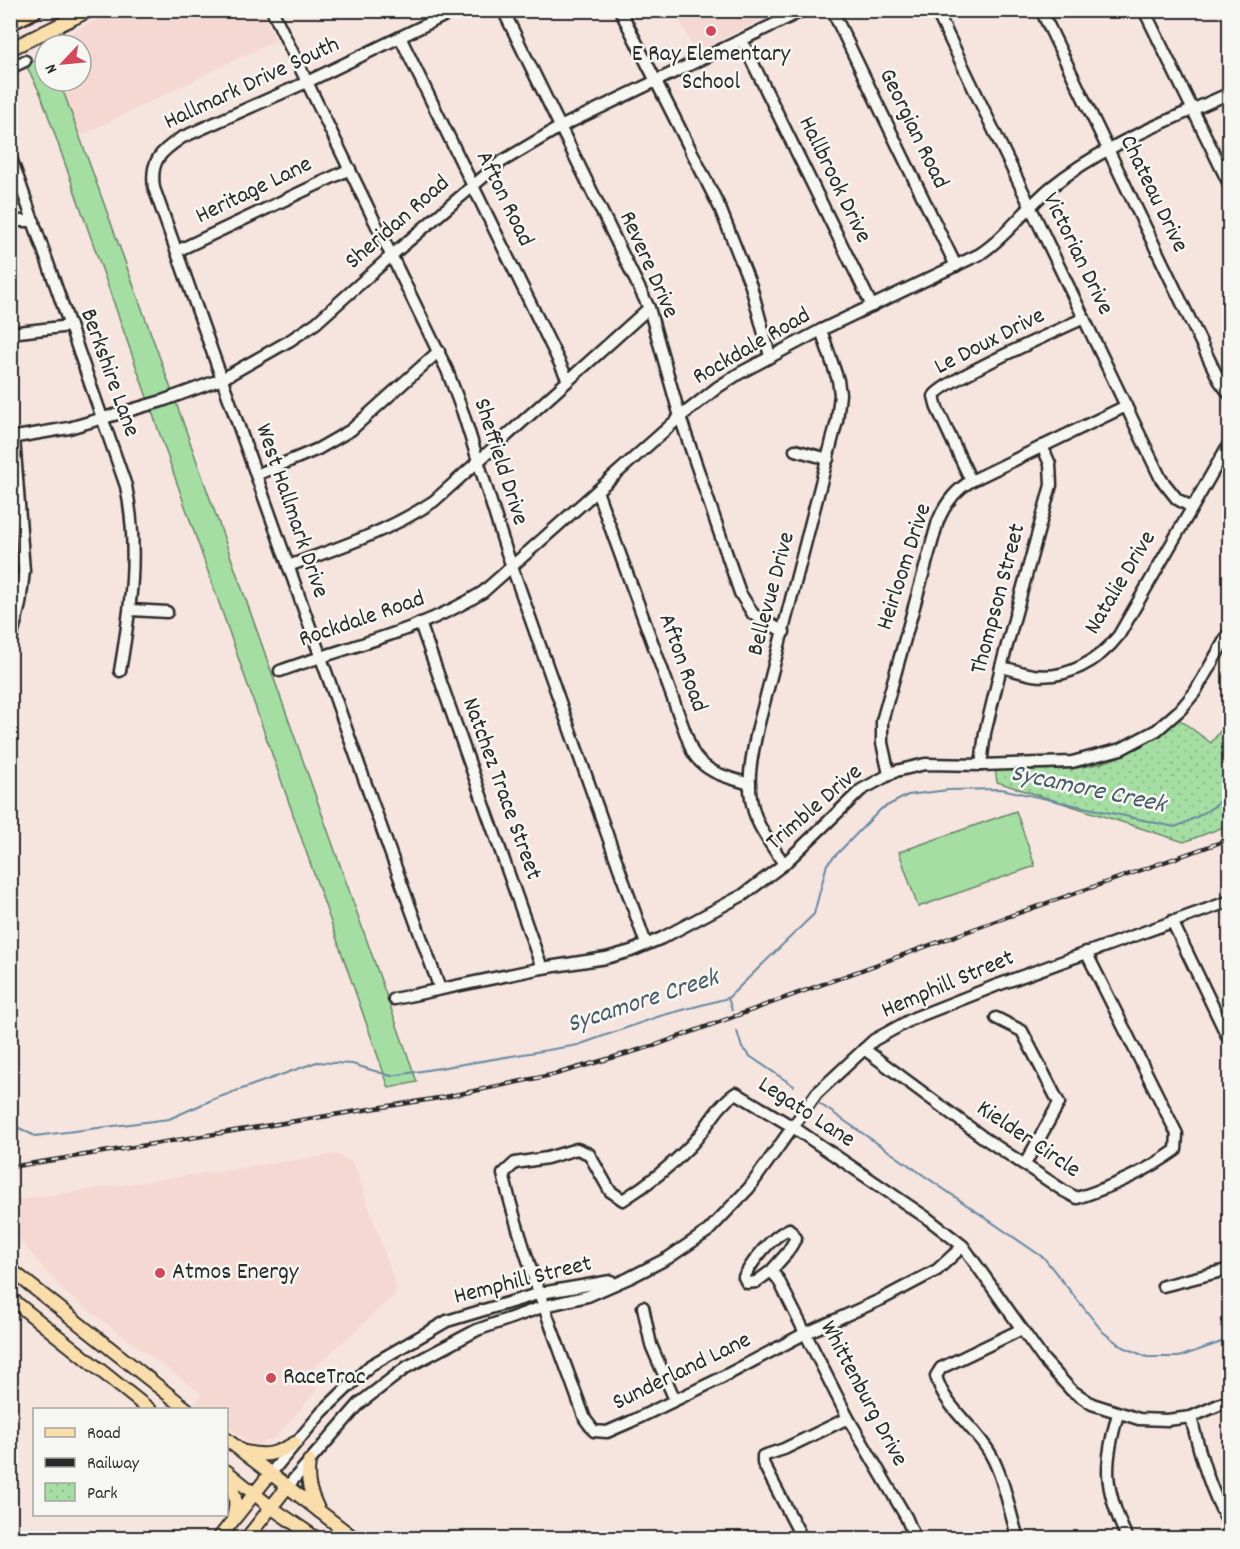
<svg xmlns="http://www.w3.org/2000/svg" width="1240" height="1549" font-family="Dekko,sans-serif">
<style>
.built{fill:#f6d8d2}
.grass{fill:#a5dea3;stroke:#688467;stroke-width:1.5}
.park{fill:url(#park-dots);stroke:#688467;stroke-width:1.5}
.lines{fill:none;stroke-linecap:round;stroke-linejoin:round}
.stream{stroke:#6789a0;stroke-width:2}
.minor-casing{stroke:#2b2b2b;stroke-width:15}
.major-casing{stroke:#2b2b2b;stroke-width:16}
.highway-casing{stroke:#2b2b2b;stroke-width:20}
.minor{stroke:#f6f6f2;stroke-width:10}
.major{stroke:#f9deab;stroke-width:12}
.highway{stroke:#f9deab;stroke-width:15}
.rail-casing{stroke:#2b2b2b;stroke-width:4.5}
.rail{stroke:#f6f6f2;stroke-width:2;stroke-dasharray:7;stroke-linecap:butt}
.poi-dot{fill:#d1495b;stroke:#f6f6f2;stroke-width:2}
.labels{text-anchor:middle;dominant-baseline:central;stroke-width:5;stroke-linejoin:round;paint-order:stroke}
.poi-label{font-size:24px;fill:#2b2b2b;stroke:#f6f6f2;text-anchor:start}
.street-label{font-size:24px;fill:#2b2b2b;stroke:#f6f6f2}
.water-label{font-size:26px;font-style:italic;fill:#495a66;stroke:#f6f6f2}
</style>
<defs>
<pattern id="park-dots" width="8" height="8" patternUnits="userSpaceOnUse" patternTransform="scale(1.5)"><rect width="8" height="8" fill="#a5dea3"/><path d="M2 2h.1M6 6h.1" fill="none" stroke="#8ebf8c" stroke-width="1.8" stroke-linecap="round"/></pattern>
</defs>
<rect width="100%" height="100%" fill="#f6e4df"/>
<filter id="ink" filterUnits="userSpaceOnUse"><feTurbulence type="fractalNoise" baseFrequency=".0167" numOctaves="2"/><feDisplacementMap in="SourceGraphic" scale="12" xChannelSelector="R" yChannelSelector="G"/><feConvolveMatrix kernelMatrix="1 2 1 2 8 2 1 2 1" color-interpolation-filters="sRGB"/></filter>
<g filter="url(#ink)">
<!-- built -->
<g class="built">
<polygon points="117,10 261,11 276,40 80,136 58,81 81,81 81,45 46,45"/>
<polygon points="675,11 780,11 695,52"/>
<polygon points="337,1154 352,1163 356,1169 398,1292 303,1378 318,1389 274,1439 259,1444 249,1443 227,1427 226,1410 203,1409 195,1404 202,1394 65,1293 11,1230 11,1201"/>
</g>
<!-- grass -->
<g class="grass">
<polygon points="45,56 45,81 58,81 65,96 179,411 417,1082 389,1088 41,95 26,65"/>
<polygon points="1016,811 1035,866 918,907 899,852"/>
</g>
<!-- park -->
<path class="park" d="M1179,719L1211,743L1229,720V825L1184,842L997,782L995,769C1032,769 1075,773 1111,760C1135,751 1158,734 1179,719Z"/>
<g class="lines">
<!-- stream -->
<g class="stream">
<polyline points="728,998 732,1010"/>
<polyline points="737,1031 742,1048 751,1057 794,1086"/>
<polyline points="820,1104 1044,1258 1103,1332 1121,1346 1147,1357 1179,1357 1230,1339"/>
<path d="M10,1128L17,1127L35,1136L169,1119L214,1099L317,1062L352,1064L391,1076L578,1045L660,1016L728,998L814,914L827,864L881,809L908,795L948,790L1001,789L1175,827C1197,818 1213,809 1230,793"/>
</g>
<defs>
<g id="minor">
<polyline points="272,10 447,370 463,413 506,550 646,944"/>
<polyline points="503,10 649,308 680,417 740,593 753,614 784,632"/>
<polyline points="620,10 720,208 751,286 770,356"/>
<polyline points="832,10 956,266"/>
<polyline points="936,10 1161,479 1177,499 1191,507"/>
<polyline points="1041,10 1219,380 1230,395"/>
<polyline points="1144,10 1230,186"/>
<polyline points="400,37 568,380"/>
<polyline points="742,41 872,306"/>
<polyline points="10,68 25,61"/>
<path d="M10,155L126,486C139,550 131,607 120,671"/>
<polyline points="10,221 34,221"/>
<polyline points="177,251 350,169"/>
<polyline points="10,333 70,326"/>
<polyline points="10,438 69,428 162,401 222,379 289,341 316,323 392,255 501,162 560,127 804,10"/>
<polyline points="795,450 828,459"/>
<polyline points="256,475 318,449 351,430 439,351"/>
<path d="M971,481L937,408L934,396C942,381 1061,329 1084,318"/>
<path d="M597,491L692,751C704,773 727,777 750,784"/>
<path d="M288,566C339,548 389,531 434,501L649,308"/>
<polyline points="131,610 167,612"/>
<polyline points="420,623 542,968"/>
<polyline points="11,640 20,604 24,571 14,438"/>
<path d="M1001,667C1011,669 1022,673 1033,675C1066,680 1099,661 1119,635L1230,442"/>
<path d="M280,671C348,646 422,631 483,592L680,417L718,387L740,373L821,330L980,254C1007,236 1025,209 1050,188C1102,145 1169,121 1230,93"/>
<polyline points="981,765 985,733 1001,667 1051,485 1050,464 1042,446"/>
<path d="M889,774L882,743V721L938,521C945,504 955,490 971,481L1126,406"/>
<path d="M784,864C775,850 763,835 757,820C744,789 751,758 758,727L837,421L840,394L838,380L821,330"/>
<polyline points="1172,921 1230,1042"/>
<path d="M440,989L389,849L154,188C150,161 160,152 181,138L307,82L456,10"/>
<polyline points="394,999 542,968 606,958 631,951 662,938 743,895 784,864 861,790 896,771 925,764 981,765 1072,762 1121,749 1157,730 1181,709 1195,692 1230,631"/>
<polyline points="996,1018 1022,1031 1059,1103 1025,1164"/>
<path d="M864,1049L984,1138L1064,1191L1077,1198C1111,1187 1147,1171 1176,1150L1177,1134L1086,952"/>
<path d="M963,1246L937,1270L882,1299L802,1335L717,1380L630,1422L607,1432L594,1431L585,1419C556,1338 523,1257 503,1174L515,1163L547,1158L577,1149L589,1154L610,1191L623,1200C648,1184 670,1167 690,1146C707,1129 716,1106 736,1093L793,1127L927,1218L963,1246L1043,1359L1071,1390L1092,1404L1139,1419L1167,1420L1191,1417L1230,1400"/>
<path d="M771,1271L756,1282L747,1283L744,1277C754,1259 771,1237 789,1229L796,1238L787,1253L771,1271L778,1279L848,1418L906,1517L915,1538"/>
<polyline points="1163,1286 1230,1269"/>
<polyline points="643,1307 651,1345 675,1400"/>
<path d="M1118,1414C1103,1466 1104,1488 1127,1538"/>
<path d="M1191,1417C1200,1455 1210,1491 1230,1526"/>
<polyline points="270,1474 322,1412 371,1365 447,1321 541,1293 611,1281"/>
<polyline points="287,1487 360,1403 407,1367 477,1330 545,1306 588,1296 629,1278 668,1258 708,1231 749,1188 817,1093 874,1040 914,1018 995,986 1230,901"/>
<polyline points="802,1538 763,1463 763,1456 784,1449 848,1418"/>
<path d="M1018,1538C1009,1511 1005,1481 991,1455C975,1426 945,1409 936,1376L941,1368L1022,1329"/>
</g>
<g id="major">
<polyline points="10,49 90,10"/>
<polyline points="10,1269 188,1410"/>
<polyline points="10,1298 150,1410"/>
<polyline points="226,1439 354,1538"/>
<path d="M246,1452C267,1457 276,1454 295,1443"/>
<path d="M309,1461C306,1482 310,1492 319,1511"/>
<polyline points="226,1471 272,1508 316,1538"/>
<path d="M226,1477C235,1492 238,1501 233,1518"/>
<polyline points="219,1538 270,1474"/>
<polyline points="247,1538 287,1487"/>
</g>
<polyline id="highway" points="10,22 34,10"/>
</defs>
<!-- minor casing -->
<use href="#minor" class="minor-casing"/>
<!-- major casing -->
<use href="#major" class="major-casing"/>
<!-- highway casing -->
<use href="#highway" class="highway-casing"/>
<!-- minor -->
<use href="#minor" class="minor"/>
<!-- major -->
<use href="#major" class="major"/>
<!-- highway -->
<use href="#highway" class="highway"/>
<defs>
<polyline id="rail" points="10,1167 445,1097 556,1074 656,1045 1007,917 1230,839"/>
</defs>
<!-- rail casing -->
<use href="#rail" class="rail-casing"/>
<!-- rail -->
<use href="#rail" class="rail"/>
</g>
</g>
<!-- markers -->
<g class="poi-dot">
<circle cx="711" cy="31" r="6"/>
<circle cx="160" cy="1273" r="6"/>
<circle cx="271" cy="1378" r="6"/>
</g>
<g class="labels">
<!-- poi labels -->
<g class="poi-label">
<text x="711" y="55" text-anchor="middle">E Ray Elementary<tspan x="711" dy="28">School</tspan></text>
<text x="172" y="1273">Atmos Energy</text>
<text x="283" y="1378">RaceTrac</text>
</g>
<!-- street labels -->
<g class="street-label">
<text transform="translate(252 84) rotate(-25)">Hallmark Drive South</text>
<text transform="translate(913 129) rotate(64)">Georgian Road</text>
<text transform="translate(834 180) rotate(64)">Hallbrook Drive</text>
<text transform="translate(254 191) rotate(-26)">Heritage Lane</text>
<text transform="translate(1153 194) rotate(64)">Chateau Drive</text>
<text transform="translate(504 199) rotate(64)">Afton Road</text>
<text transform="translate(398 223) rotate(-41)">Sheridan Road</text>
<text transform="translate(1077 254) rotate(64)">Victorian Drive</text>
<text transform="translate(648 265) rotate(66)">Revere Drive</text>
<text transform="translate(990 342) rotate(-27)">Le Doux Drive</text>
<text transform="translate(752 347) rotate(-30)">Rockdale Road</text>
<text transform="translate(109 373) rotate(70)">Berkshire Lane</text>
<text transform="translate(500 462) rotate(72)">Sheffield Drive</text>
<text transform="translate(291 511) rotate(71)">West Hallmark Drive</text>
<text transform="translate(905 567) rotate(-72)">Heirloom Drive</text>
<text transform="translate(1121 583) rotate(-59)">Natalie Drive</text>
<text transform="translate(772 594) rotate(-75)">Bellevue Drive</text>
<text transform="translate(999 599) rotate(-75)">Thompson Street</text>
<text transform="translate(362 620) rotate(-19)">Rockdale Road</text>
<text transform="translate(682 663) rotate(70)">Afton Road</text>
<text transform="translate(501 789) rotate(70)">Natchez Trace Street</text>
<text transform="translate(815 808) rotate(-41)">Trimble Drive</text>
<text transform="translate(948 985) rotate(-23)">Hemphill Street</text>
<text transform="translate(806 1113) rotate(33)">Legato Lane</text>
<text transform="translate(1028 1140) rotate(34)">Kielder Circle</text>
<text transform="translate(523 1281) rotate(-14)">Hemphill Street</text>
<text transform="translate(682 1372) rotate(-26)">Sunderland Lane</text>
<text transform="translate(863 1394) rotate(62)">Whittenburg Drive</text>
</g>
<!-- water labels -->
<g class="water-label">
<text transform="translate(1088 790) rotate(12)">Sycamore Creek</text>
<text transform="translate(643 1002) rotate(-18)">Sycamore Creek</text>
</g>
</g>
<!-- margin -->
<rect width="1240" height="1549" fill="none" stroke="#f6f6f2" stroke-width="36"/>
<rect x="18" y="18" width="1204" height="1513" fill="none" stroke="#2b2b2b" stroke-width="2" filter="url(#ink)"/>
<!-- legend -->
<rect x="33" y="1408" width="195" height="108" fill="#f6f6f2" stroke="#a5a5a2" stroke-width="1.5"/>
<rect x="45" y="1428" width="30" height="9" fill="#f9deab" stroke="#a5a5a2" stroke-width="1.5"/>
<text x="87" y="1438" font-size="18" fill="#2b2b2b">Road</text>
<rect x="45" y="1458" width="30" height="9" fill="#2b2b2b" stroke="#a5a5a2" stroke-width="1.5"/>
<text x="87" y="1468" font-size="18" fill="#2b2b2b">Railway</text>
<rect x="45" y="1483" width="30" height="18" fill="url(#park-dots)" stroke="#a5a5a2" stroke-width="1.5"/>
<text x="87" y="1498" font-size="18" fill="#2b2b2b">Park</text>
<!-- north arrow -->
<g transform="translate(63 63) rotate(244)"><circle r="28" fill="#f6f6f2" stroke="#a5a5a2" stroke-width="1.5"/>
<path d="M0-4.5L10 22L0 15L-10 22Z" fill="#d1495b"/>
<text y="-9" font-size="16" font-weight="bold" text-anchor="middle" fill="#2b2b2b">N</text>
</g>
</svg>
